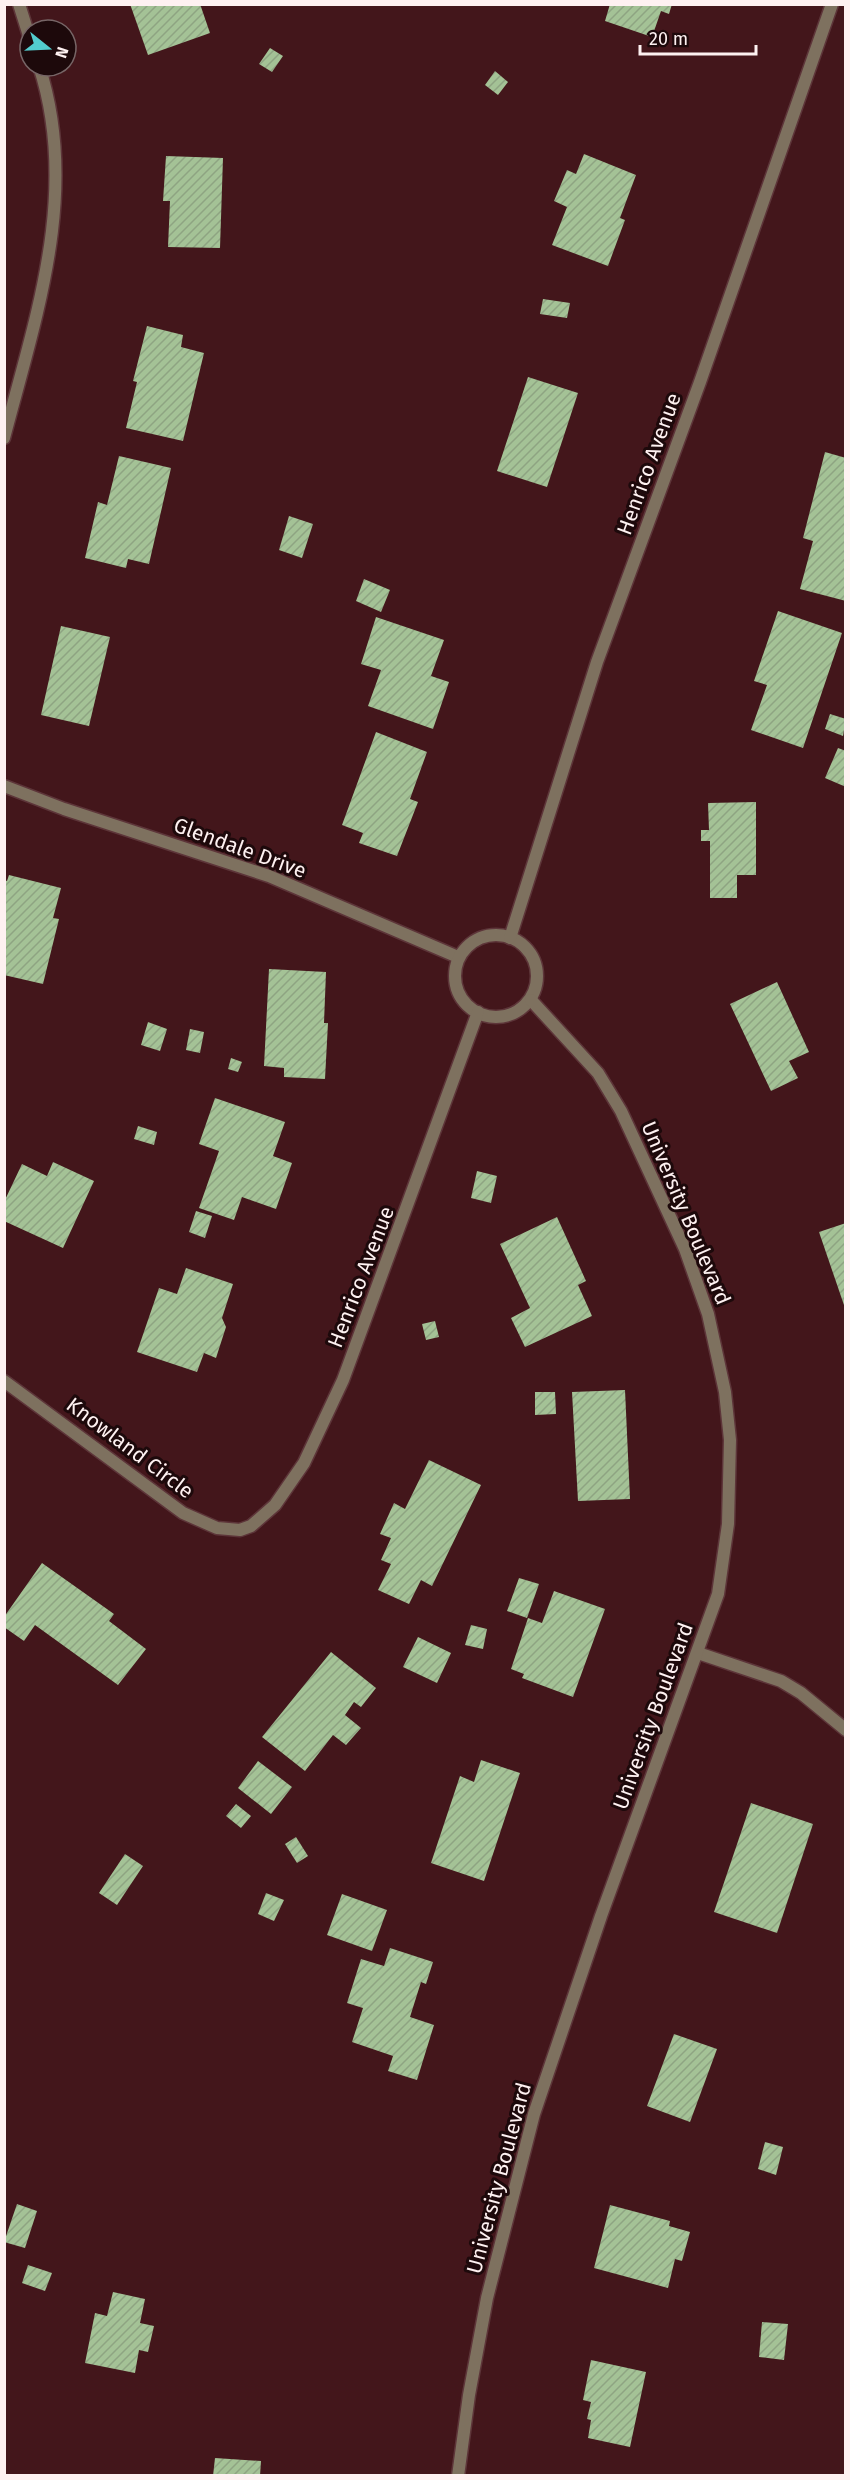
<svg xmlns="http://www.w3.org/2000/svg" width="850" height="2480" font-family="'Fira Sans',sans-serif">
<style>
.building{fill:url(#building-hatch)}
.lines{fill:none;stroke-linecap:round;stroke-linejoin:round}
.minor-casing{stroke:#5d3539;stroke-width:15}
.minor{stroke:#7e715f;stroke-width:12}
.labels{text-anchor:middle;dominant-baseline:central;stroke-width:6;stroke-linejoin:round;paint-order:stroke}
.street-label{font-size:21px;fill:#fef1f1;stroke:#1d090b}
</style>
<defs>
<pattern id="building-hatch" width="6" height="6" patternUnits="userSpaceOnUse" patternTransform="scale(1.5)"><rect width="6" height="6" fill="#a4c296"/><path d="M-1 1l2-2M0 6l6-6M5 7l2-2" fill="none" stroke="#8ea482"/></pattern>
</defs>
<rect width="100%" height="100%" fill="#43161b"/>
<!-- building -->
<g class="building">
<polygon points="130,4 200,4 210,33 148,55"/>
<polygon points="610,4 672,4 669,14 661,11 652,37 605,21"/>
<polygon points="270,48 283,56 272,72 259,64"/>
<polygon points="495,71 508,82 498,95 485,85"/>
<polygon points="584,154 636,175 620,218 625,220 608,266 552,245 567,207 554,201 567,170 576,174"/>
<polygon points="166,156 223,158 220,248 168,247 170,201 163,201"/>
<polygon points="543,299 570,303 567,318 540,314"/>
<polygon points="147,326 183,335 181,347 204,353 183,441 126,428 137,382 133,381"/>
<polygon points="528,377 578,393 547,487 497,471"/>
<polygon points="825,452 846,458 846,601 800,589 813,541 803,538"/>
<polygon points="119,456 171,468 149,564 128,559 126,568 85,558 98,502 107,505"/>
<polygon points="289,516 313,524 302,558 279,550"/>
<polygon points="364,579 390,590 381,612 356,601"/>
<polygon points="778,611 842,633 803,748 751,730 767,685 754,681"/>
<polygon points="376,617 444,640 431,676 449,682 433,729 368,706 381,670 361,664"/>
<polygon points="61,626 110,637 89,726 41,715"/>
<polygon points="830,714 846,719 843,736 825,729"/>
<polygon points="376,732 427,752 410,799 418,802 397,856 359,843 363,833 342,825"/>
<polygon points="838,748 846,751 846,787 825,778"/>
<polygon points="756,802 756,875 737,875 737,898 710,898 710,841 701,841 701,830 709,830 708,803"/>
<polygon points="9,875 61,888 53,918 59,919 43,984 4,975 4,880 7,881"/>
<polygon points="269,969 326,972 324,1023 328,1023 325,1079 284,1077 284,1068 264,1066"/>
<polygon points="777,982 809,1052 789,1061 798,1078 771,1091 730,1004"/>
<polygon points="148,1022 167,1029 160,1051 141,1045"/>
<polygon points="190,1029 204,1032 200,1053 186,1050"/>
<polygon points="231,1058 242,1062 238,1072 228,1069"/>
<polygon points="215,1098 285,1122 273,1156 292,1163 276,1209 242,1197 234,1220 199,1208 219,1151 199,1144"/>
<polygon points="138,1126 157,1132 154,1145 134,1139"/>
<polygon points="53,1162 94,1181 63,1248 4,1221 4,1202 22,1164 47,1176"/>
<polygon points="477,1171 497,1176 491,1203 471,1198"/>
<polygon points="196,1211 212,1216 205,1238 189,1232"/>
<polygon points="557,1217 586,1281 578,1285 592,1316 525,1347 511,1318 530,1308 500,1244"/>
<polygon points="846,1223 846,1308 845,1308 819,1232"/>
<polygon points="186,1268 233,1284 222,1318 226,1327 216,1358 204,1353 197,1372 137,1352 159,1288 177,1294"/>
<polygon points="435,1321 439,1337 426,1340 422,1324"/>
<polygon points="625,1390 630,1499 578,1501 572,1392"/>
<polygon points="535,1392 555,1392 556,1414 535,1415"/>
<polygon points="429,1460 481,1485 432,1586 421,1580 409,1604 378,1590 391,1564 381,1560 391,1538 380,1534 394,1503 405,1509"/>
<polygon points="42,1563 114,1614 109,1621 146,1649 118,1685 35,1625 24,1641 4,1627 4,1617"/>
<polygon points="519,1578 539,1584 527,1618 507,1611"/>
<polygon points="554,1591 605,1609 573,1697 522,1678 524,1674 511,1669 528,1618 542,1623"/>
<polygon points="471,1625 487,1629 483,1649 465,1645"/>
<polygon points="418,1637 451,1653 437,1683 403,1667"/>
<polygon points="331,1652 376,1688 361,1707 354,1702 345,1715 361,1728 346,1745 333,1735 305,1771 262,1737"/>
<polygon points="481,1760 520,1773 484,1881 431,1863 460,1776 474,1782"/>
<polygon points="258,1761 292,1787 271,1814 238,1788"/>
<polygon points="751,1803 813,1824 777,1933 714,1912"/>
<polygon points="236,1804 251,1816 241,1828 226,1816"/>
<polygon points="296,1837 308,1856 297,1863 285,1844"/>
<polygon points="125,1854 143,1866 117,1905 99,1893"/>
<polygon points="266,1893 284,1900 274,1921 258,1914"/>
<polygon points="342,1894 387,1910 372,1951 327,1935"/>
<polygon points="390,1948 433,1962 426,1984 421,1982 410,2017 434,2025 417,2080 388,2071 393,2056 352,2042 363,2008 347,2003 361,1959 384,1966"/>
<polygon points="674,2034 717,2049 690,2122 647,2106"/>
<polygon points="765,2142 783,2147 776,2175 758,2169"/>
<polygon points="17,2204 37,2211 25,2248 4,2242"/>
<polygon points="610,2205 670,2221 669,2226 690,2232 682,2261 675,2259 668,2288 594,2268"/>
<polygon points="28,2265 52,2273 45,2291 22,2283"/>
<polygon points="113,2292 145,2299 140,2323 154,2326 148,2352 139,2350 135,2373 85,2363 95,2313 107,2316"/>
<polygon points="762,2322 788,2324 784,2360 759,2357"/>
<polygon points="591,2360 646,2372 630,2447 588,2438 591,2420 587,2419 591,2402 583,2400"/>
<polygon points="215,2458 261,2461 260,2476 213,2476"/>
</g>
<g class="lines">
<defs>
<g id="minor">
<polyline points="19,4 30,39"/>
<path d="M4,438C36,316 80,191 39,66"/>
<polyline points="4,786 64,809 269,876 458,957"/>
<circle cx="496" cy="976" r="41"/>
<polyline points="510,938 597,662 700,382 832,4"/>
<polyline points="4,1381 183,1513 217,1528 240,1530 251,1526 275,1505 304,1463 343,1380 478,1012"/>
<polyline points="698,1653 781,1681 801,1693 846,1730"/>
<polyline points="458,2476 469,2395 487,2298 534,2114 601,1916 718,1594 728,1524 730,1440 725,1392 708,1314 685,1249 621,1111 598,1073 531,1000"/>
</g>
</defs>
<!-- minor casing -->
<use href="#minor" class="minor-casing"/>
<!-- minor -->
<use href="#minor" class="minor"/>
</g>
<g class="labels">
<!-- street labels -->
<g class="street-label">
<text transform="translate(649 464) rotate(-70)">Henrico Avenue</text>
<text transform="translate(240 848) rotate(20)">Glendale Drive</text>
<text transform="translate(686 1213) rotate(67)">University Boulevard</text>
<text transform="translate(361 1277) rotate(-69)">Henrico Avenue</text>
<text transform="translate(130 1448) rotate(37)">Knowland Circle</text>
<text transform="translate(653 1716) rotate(-70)">University Boulevard</text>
<text transform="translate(499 2178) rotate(-75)">University Boulevard</text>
</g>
</g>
<!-- border -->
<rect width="850" height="2480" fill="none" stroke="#fef1f1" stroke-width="12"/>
<!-- north arrow -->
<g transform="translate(48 48) rotate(108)"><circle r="28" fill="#1d090b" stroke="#776667" stroke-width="1.5"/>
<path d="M0-4.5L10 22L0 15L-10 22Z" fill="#52cdce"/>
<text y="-9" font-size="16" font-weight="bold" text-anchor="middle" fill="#fef1f1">N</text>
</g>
<!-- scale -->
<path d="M640 45v9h116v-9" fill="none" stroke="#fef1f1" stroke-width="3"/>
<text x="649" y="45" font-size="18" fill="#fef1f1" stroke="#1d090b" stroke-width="4.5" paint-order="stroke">20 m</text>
</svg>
